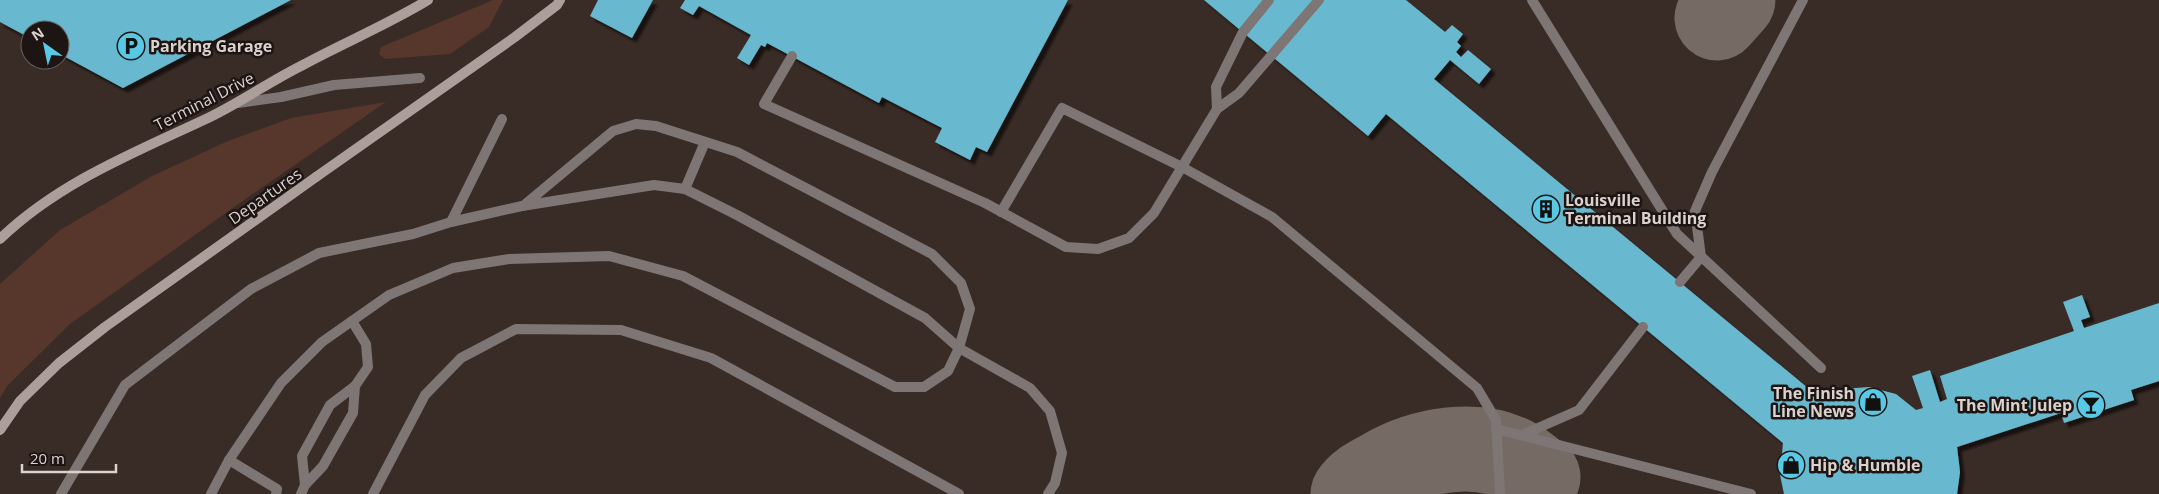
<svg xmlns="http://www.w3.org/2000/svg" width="2159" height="494" font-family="'Open Sans',sans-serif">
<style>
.green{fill:#57362b}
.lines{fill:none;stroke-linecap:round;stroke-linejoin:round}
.taxiway{stroke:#766a64;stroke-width:85}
.building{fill:#68b9cf;filter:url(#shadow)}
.lane{stroke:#7e7674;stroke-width:10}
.secondary{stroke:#ac9f9b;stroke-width:10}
.secondary-bridge{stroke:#ac9f9b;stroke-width:10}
.labels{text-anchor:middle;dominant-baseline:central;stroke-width:5;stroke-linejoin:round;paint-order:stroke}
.poi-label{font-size:16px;font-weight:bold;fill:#dbd2ce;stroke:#1c1513;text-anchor:start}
.street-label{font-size:16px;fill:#dbd2ce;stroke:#1c1513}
</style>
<defs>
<filter id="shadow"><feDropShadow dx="4.5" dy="4.5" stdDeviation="1" flood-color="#0009"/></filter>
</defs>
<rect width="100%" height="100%" fill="#392b26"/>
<!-- green -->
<g class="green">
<polygon points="493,0 503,0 489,27 450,54 385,59 379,54 381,47"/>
<polygon points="386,102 237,205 70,324 8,385 0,398 0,284 60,230 152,176 228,141 291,118"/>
</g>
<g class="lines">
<!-- taxiway -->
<g class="taxiway">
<polyline points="1717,18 1733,0"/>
<path d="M1353,494C1360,483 1373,478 1383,472C1420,450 1477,439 1516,461C1523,465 1531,472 1538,477"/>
</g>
</g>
<!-- building -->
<g class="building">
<polygon points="0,0 291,0 123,88 60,54 60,30 30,30 30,38 0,22"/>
<polygon points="598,0 653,0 632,38 590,16"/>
<polygon points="685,0 1068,0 987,152 976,147 970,160 935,142 942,128 882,97 879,103 877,102 767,43 765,47 761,45 749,65 737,58 751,35 699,6 693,15 680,8"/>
<polygon points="1204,0 1406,0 1445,32 1452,25 1463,34 1457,42 1461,46 1456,52 1461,57 1468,50 1491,69 1479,84 1450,60 1434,79 1820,398 1842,389 1869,387 1896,394 1916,410 1923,408 1912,376 1930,370 1940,402 1947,399 1940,376 2074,331 2063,302 2082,295 2090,317 2081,320 2084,328 2159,303 2159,381 2131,390 2134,400 2064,423 2061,413 1957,447 1960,472 1957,494 1784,494 1780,475 1783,443 1386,114 1368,136"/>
</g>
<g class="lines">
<!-- lane -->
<g class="lane">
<polyline points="1532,0 1677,234 1821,368"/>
<polyline points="792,56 764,104 985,203 1066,247 1098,249 1129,238 1154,213 1217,109 1239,93 1319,0"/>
<polyline points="238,103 281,97 334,85 420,78"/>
<polyline points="1217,109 1216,87 1243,32 1269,0"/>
<polyline points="685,189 705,142"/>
<polyline points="523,206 613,131 636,124 656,126 737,152 932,254 961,283 970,309 959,348 1030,388 1050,411 1062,453 1055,483 1048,494"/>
<polyline points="1001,212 1062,108 1182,167 1272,217 1477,388 1496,420 1500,494"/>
<polyline points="451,222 502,119"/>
<polyline points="1680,282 1701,257 1695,211 1712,172 1803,0"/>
<polyline points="1496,429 1751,494"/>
<polyline points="1522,435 1579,410 1643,327"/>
<polyline points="305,485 302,456 330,405 355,386 368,367 366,344 352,321"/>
<polyline points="61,494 125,385 251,289 319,253 413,234 451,222 522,206 654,185 685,189 737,215 925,318 959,348 948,371 924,387 895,387 683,276 609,256 509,259 453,268 389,295 322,342 281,383 229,460"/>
<polyline points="211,494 229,460 277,489 276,494"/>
<polyline points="301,494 305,485 323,466 353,413 355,386"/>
<polyline points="373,494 425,395 461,358 516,329 621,330 711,358 959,494"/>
</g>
<!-- secondary -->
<g class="secondary">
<path d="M0,239C59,182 136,152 208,118C241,102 269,82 301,66C343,43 387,25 428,0"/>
<polyline points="0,430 20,401 59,363 105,327 316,177"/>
</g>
<!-- secondary-bridge -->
<polyline class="secondary-bridge" points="316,177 515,37 557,5 560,0"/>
</g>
<!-- icons -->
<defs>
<symbol id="parking-disc" viewBox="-11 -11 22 22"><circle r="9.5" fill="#59c8e4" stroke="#1c1513"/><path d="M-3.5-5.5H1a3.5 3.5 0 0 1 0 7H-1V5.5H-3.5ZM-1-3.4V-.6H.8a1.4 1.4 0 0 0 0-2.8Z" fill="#111"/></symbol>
<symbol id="building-disc" viewBox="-11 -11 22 22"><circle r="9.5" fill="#59c8e4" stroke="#1c1513"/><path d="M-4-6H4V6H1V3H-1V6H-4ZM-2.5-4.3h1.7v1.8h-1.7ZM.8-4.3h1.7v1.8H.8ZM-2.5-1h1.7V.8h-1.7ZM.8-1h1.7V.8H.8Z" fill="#111"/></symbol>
<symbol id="shop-disc" viewBox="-11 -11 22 22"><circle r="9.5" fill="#59c8e4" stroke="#1c1513"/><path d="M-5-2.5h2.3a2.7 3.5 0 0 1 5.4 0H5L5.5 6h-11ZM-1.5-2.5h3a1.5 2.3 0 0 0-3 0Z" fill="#111"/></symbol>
<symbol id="bar-disc" viewBox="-11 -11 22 22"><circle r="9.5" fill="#59c8e4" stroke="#1c1513"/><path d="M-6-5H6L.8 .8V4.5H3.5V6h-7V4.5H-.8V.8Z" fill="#111"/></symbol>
</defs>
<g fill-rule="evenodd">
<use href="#parking-disc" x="115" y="30" width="32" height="32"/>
<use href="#building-disc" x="1530" y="193" width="32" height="32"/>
<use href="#shop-disc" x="1857" y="386" width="32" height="32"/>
<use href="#bar-disc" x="2075" y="389" width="32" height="32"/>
<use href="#shop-disc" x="1775" y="449" width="32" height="32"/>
</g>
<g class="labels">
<!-- poi labels -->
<g class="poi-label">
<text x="150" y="46">Parking Garage</text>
<text x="1565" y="200">Louisville<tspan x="1565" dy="18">Terminal Building</tspan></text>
<text x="1854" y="393" text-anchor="end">The Finish<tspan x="1854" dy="18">Line News</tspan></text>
<text x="2072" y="405" text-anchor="end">The Mint Julep</text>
<text x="1810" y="465">Hip &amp; Humble</text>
</g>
<!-- street labels -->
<g class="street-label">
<text transform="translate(204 101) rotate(-27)">Terminal Drive</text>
<text transform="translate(265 196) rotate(-35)">Departures</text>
</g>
</g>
<!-- north arrow -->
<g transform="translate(45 45) rotate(327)"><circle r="24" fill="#1c1513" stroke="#68615e"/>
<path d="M0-4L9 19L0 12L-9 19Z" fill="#59c8e4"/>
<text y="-8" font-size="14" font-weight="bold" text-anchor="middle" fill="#dbd2ce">N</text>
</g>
<!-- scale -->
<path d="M22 464v8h94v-8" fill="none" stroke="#dbd2ce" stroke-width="2.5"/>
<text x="30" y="464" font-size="15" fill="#dbd2ce" stroke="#1c1513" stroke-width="4" paint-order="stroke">20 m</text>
</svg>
